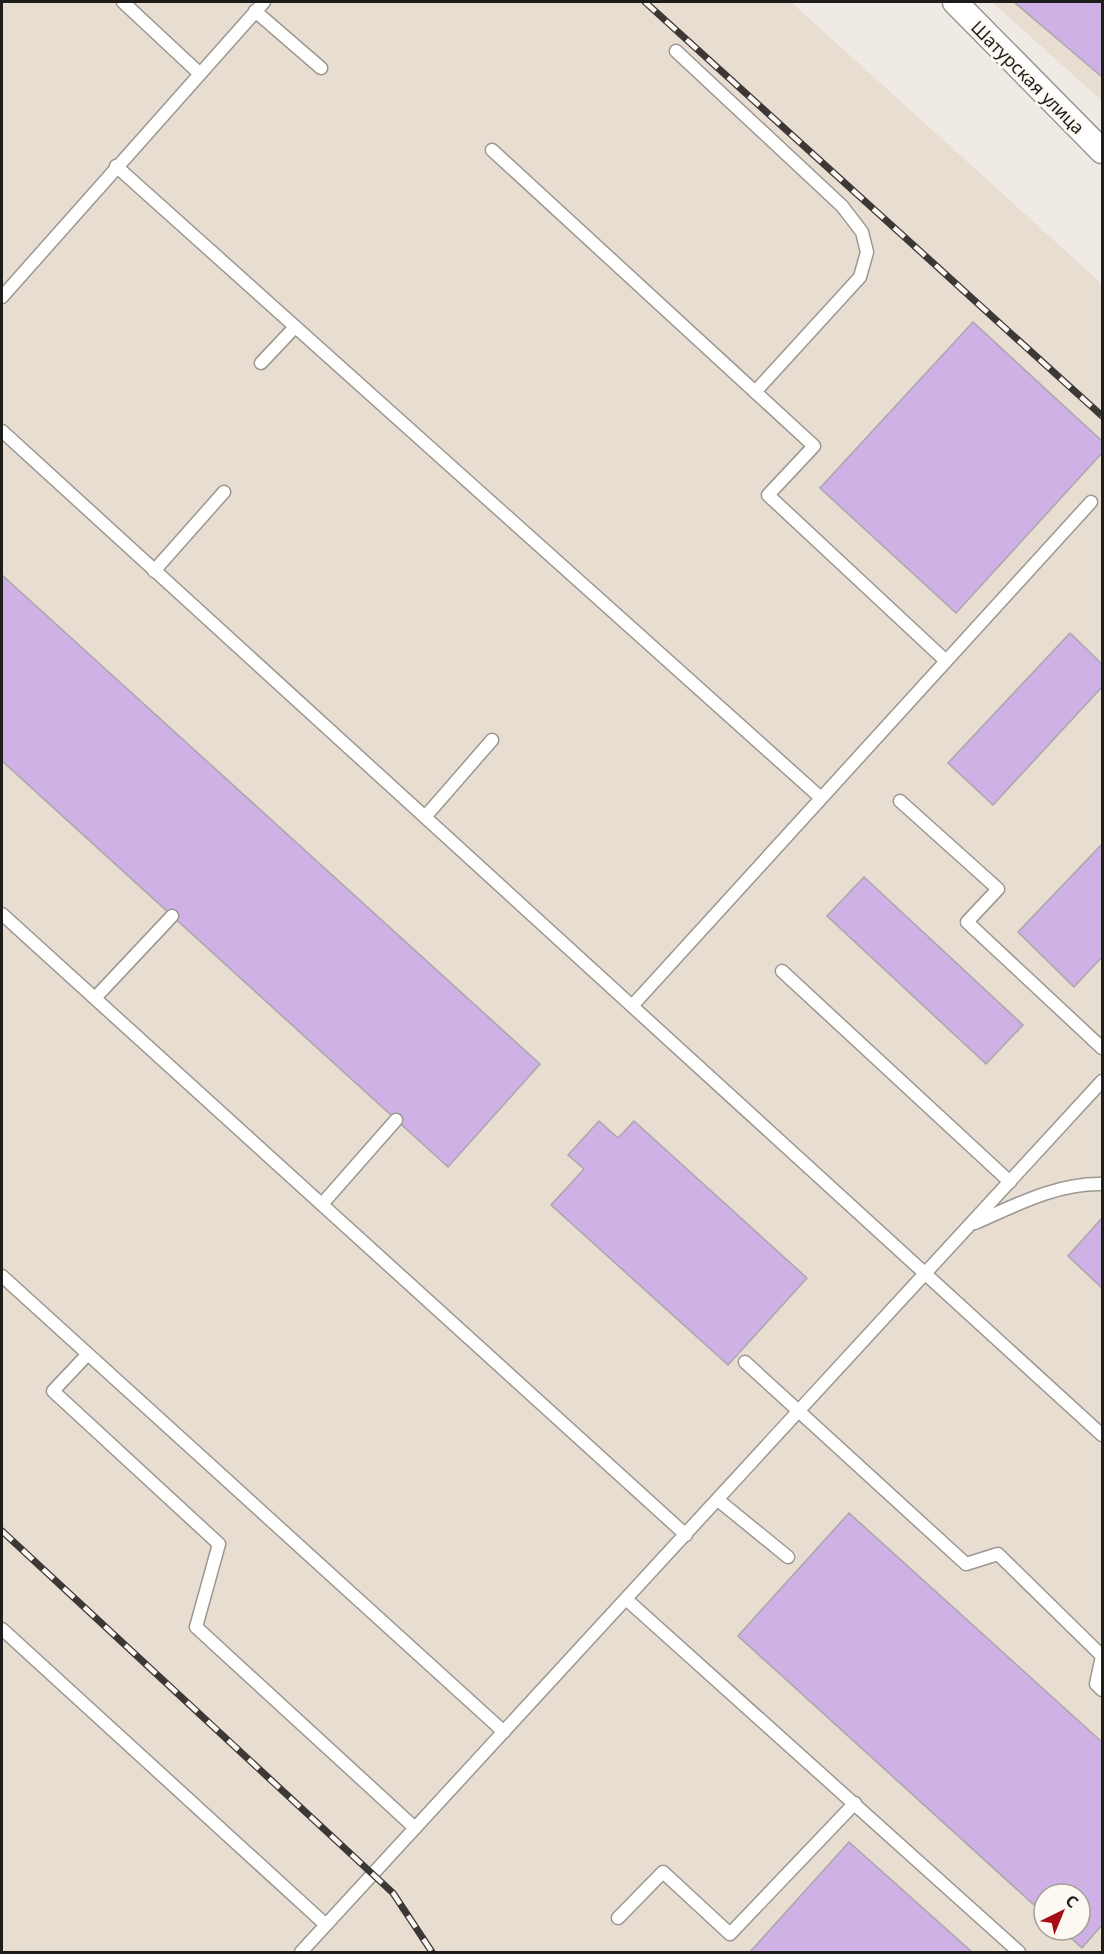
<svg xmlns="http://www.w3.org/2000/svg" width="1104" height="1954" font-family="'Noto Sans',sans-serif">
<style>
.built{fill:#e8ddd1;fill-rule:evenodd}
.building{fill:#d0b1e6;stroke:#a9a6ac;stroke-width:1.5}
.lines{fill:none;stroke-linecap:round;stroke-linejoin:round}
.lane-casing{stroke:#9d9791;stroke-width:15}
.street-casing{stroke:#9d9791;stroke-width:27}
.lane{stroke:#fff;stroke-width:12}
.street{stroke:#fff;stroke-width:24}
.rail-casing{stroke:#3b3835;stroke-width:7}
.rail{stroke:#fdf8f1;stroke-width:4.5;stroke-dasharray:14;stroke-linecap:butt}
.labels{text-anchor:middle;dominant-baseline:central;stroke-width:5;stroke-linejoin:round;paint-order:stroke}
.street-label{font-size:18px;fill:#1f1d1a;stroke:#fdf8f1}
</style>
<rect width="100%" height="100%" fill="#f0eae4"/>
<!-- built -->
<g class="built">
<path d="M2,2H791L1102,284V1952H2ZM1044,1894H1080V1930H1044Z"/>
<polygon points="992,2 1102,2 1102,101"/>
</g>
<!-- building -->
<g class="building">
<polygon points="1014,2 1102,2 1102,77"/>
<polygon points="973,322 1102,441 1102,453 956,613 820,488"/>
<polygon points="2,575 540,1064 448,1167 2,761"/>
<polygon points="1070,633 1102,664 1102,687 993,805 948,763"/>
<polygon points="1102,844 1102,957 1074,987 1018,932"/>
<polygon points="864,877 1023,1025 986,1064 827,916"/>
<polygon points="599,1121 618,1138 634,1121 807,1278 728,1365 551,1205 584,1169 568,1155"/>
<polygon points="1102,1218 1102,1288 1068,1256"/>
<polygon points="849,1513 1102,1742 1102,1925 1082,1948 1062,1930 1080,1930 1080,1894 1044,1894 1044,1914 738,1636"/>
<polygon points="849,1842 972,1952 750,1952"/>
</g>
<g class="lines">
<defs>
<g id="lane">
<polyline points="123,2 199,73"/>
<polyline points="255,11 321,68"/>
<polyline points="676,51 842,206 862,232 867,252 860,277 755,392"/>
<polyline points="492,150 814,446 768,495 946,661"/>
<polyline points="116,166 821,798"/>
<polyline points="2,297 264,2"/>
<polyline points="261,363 295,327"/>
<polyline points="2,431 1102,1435"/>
<polyline points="154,571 224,492"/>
<polyline points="900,801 998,889 967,922 1102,1048"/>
<polyline points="425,817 492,740"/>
<polyline points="2,914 686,1535"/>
<polyline points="782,971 1010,1182"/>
<polyline points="95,998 172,916"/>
<polyline points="632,1006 1091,502"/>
<polyline points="323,1203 396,1120"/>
<path d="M975,1223C1016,1205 1057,1183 1102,1184"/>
<polyline points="2,1276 504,1732"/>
<polyline points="87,1355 53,1391 219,1544 196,1627 415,1828"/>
<polyline points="745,1362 966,1564 998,1554 1102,1656 1096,1684 1102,1690"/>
<polyline points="718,1500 788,1557"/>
<polyline points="626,1599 1019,1952"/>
<polyline points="2,1629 326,1925"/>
<polyline points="618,1918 663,1872 730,1934 855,1803"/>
<polyline points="301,1952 1102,1081"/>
</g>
<polyline id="street" points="955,2 1102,151"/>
</defs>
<!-- lane casing -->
<use href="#lane" class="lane-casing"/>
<!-- street casing -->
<use href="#street" class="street-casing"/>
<!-- lane -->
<use href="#lane" class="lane"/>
<!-- street -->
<use href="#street" class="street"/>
<defs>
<g id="rail">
<polyline points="645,2 1102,416"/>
<polyline points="2,1531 393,1893 432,1952"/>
</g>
</defs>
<!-- rail casing -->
<use href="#rail" class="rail-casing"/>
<!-- rail -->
<use href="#rail" class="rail"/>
</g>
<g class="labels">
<!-- street labels -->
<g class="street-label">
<text transform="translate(1028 77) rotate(45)">Шатурская улица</text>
</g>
</g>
<!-- border -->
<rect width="1104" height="1954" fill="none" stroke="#1f1d1a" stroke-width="6"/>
<!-- north arrow -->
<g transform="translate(1062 1912) rotate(43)"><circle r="28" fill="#fdf8f1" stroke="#a4a09b" stroke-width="1.5"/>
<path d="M0-4.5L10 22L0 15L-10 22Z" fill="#a50c17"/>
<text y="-9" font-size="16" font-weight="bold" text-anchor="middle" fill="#1f1d1a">С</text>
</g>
</svg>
